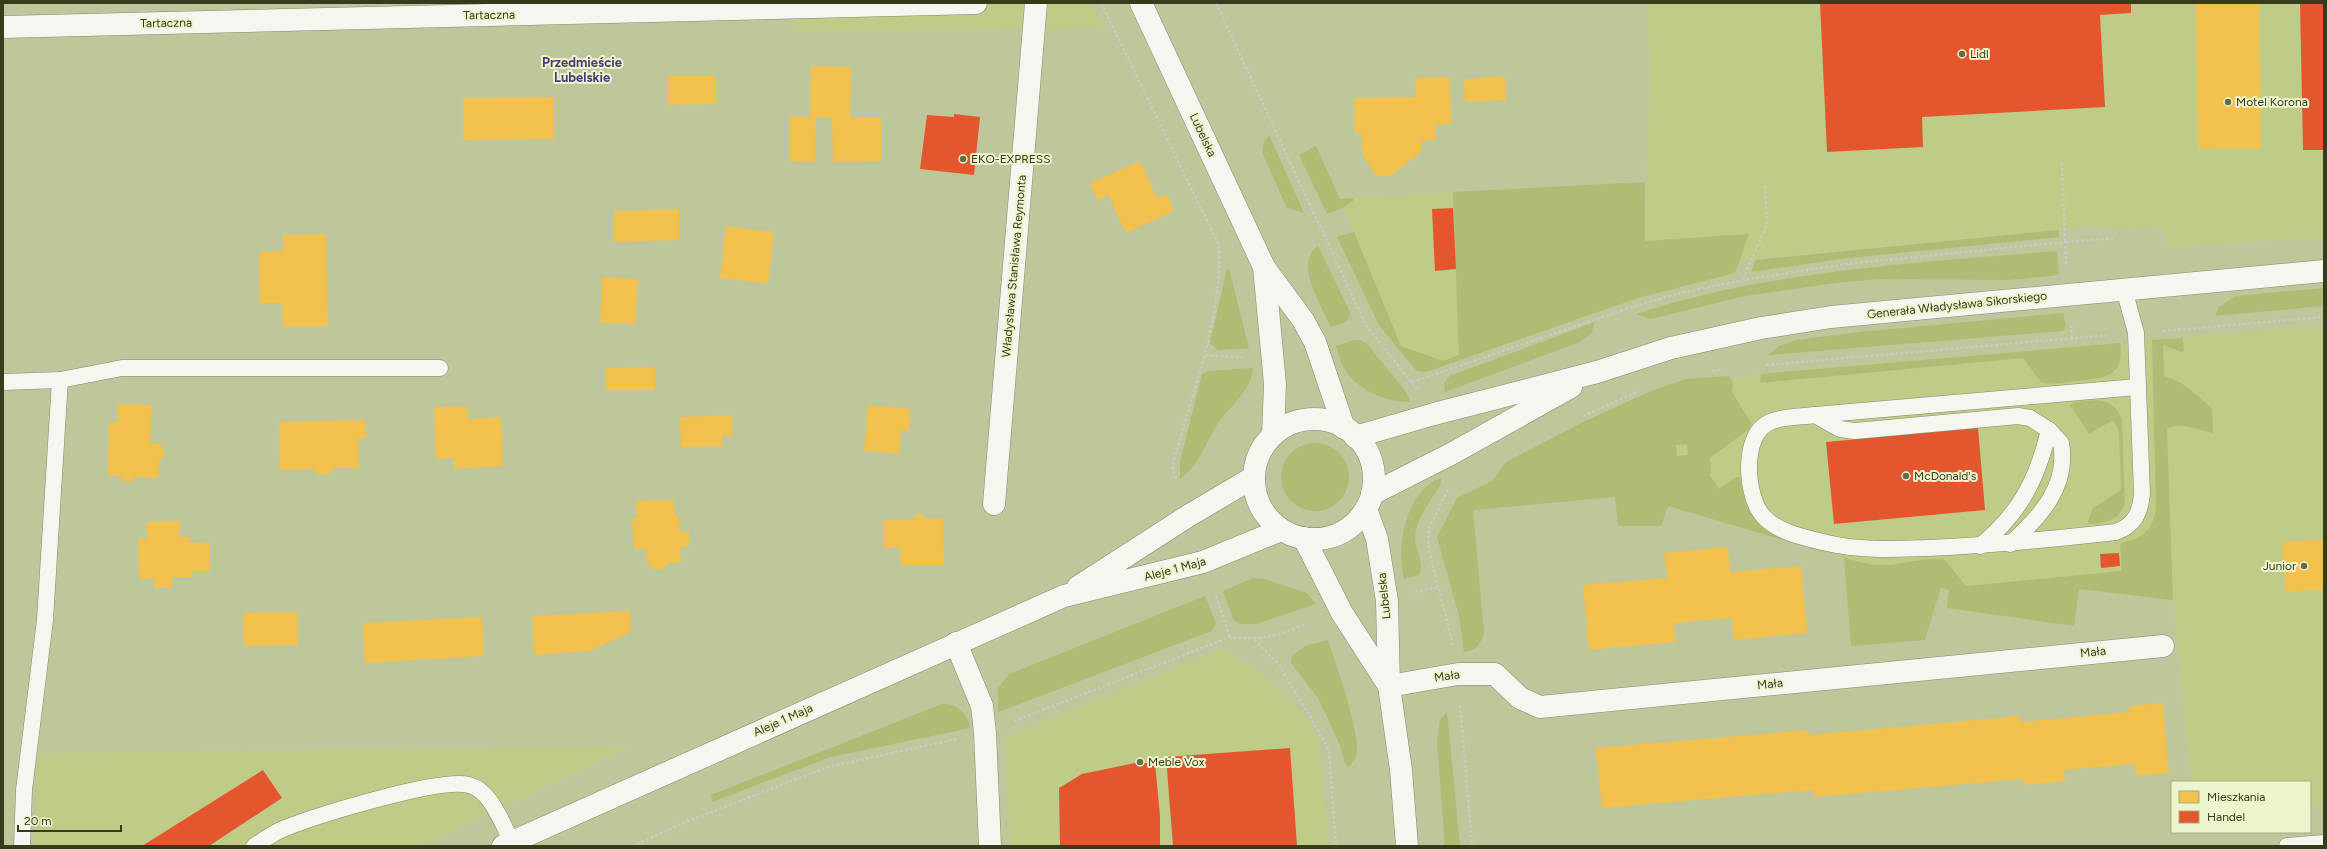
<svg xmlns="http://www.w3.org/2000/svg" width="2327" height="849" font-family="Figtree,sans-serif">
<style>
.built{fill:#bfcc88}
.green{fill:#afbc74;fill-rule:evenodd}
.homes{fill:#f2c14e}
.shops{fill:#e4572e}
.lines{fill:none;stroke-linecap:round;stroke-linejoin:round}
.service-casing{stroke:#848a68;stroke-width:17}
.minor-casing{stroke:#848a68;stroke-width:23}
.tertiary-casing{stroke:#848a68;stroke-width:23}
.primary-casing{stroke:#848a68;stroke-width:23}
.path{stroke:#c8cbbe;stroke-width:2.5;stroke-dasharray:3 2;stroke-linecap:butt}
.service{stroke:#f5f6f0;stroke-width:16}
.minor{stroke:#f5f6f0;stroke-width:22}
.tertiary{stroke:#f5f6f0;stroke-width:22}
.primary{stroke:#f5f6f0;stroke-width:22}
.poi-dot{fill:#666c48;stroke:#ecf5ce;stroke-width:1.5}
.labels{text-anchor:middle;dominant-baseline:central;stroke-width:4;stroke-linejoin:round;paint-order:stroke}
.street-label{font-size:12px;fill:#363b1b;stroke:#ecf5ce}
.poi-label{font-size:12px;fill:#363b1b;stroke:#ecf5ce;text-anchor:start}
.neighbourhood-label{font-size:13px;font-weight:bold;fill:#503b78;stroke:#ecf5ce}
</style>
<rect width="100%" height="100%" fill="#bec69b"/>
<!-- built -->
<g class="built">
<polygon points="792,3 1091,3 1105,28 794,32"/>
<polygon points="1647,3 2324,3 2324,238 2165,247 2164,227 2131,229 2094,226 1737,261 1749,234 1645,241 1650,68"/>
<polygon points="1453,192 1459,355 1443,361 1401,346 1340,199"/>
<polygon points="2324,325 2324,805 2310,806 2310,782 2191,782 2173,600 2079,589 2074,626 1947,608 1948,589 1630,494 1685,391 1761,374"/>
<polygon points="1223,649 1261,674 1298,709 1310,724 1319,743 1328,846 1010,846 1005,737"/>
<polygon points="629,747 420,846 35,846 38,753"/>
</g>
<!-- green -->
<g class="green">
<polygon points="1269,135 1304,213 1287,208 1262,152 1264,142"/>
<polygon points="1316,146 1340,199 1353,198 1354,200 1343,208 1327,214 1299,155"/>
<polygon points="1645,182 1645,241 1749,234 1735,273 1638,298 1426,372 1417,371 1414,368 1379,325 1337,237 1354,232 1401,346 1443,361 1459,355 1453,192"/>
<polygon points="2059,230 2059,237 1848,258 1751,272 1756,260"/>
<path d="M1318,246L1350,312C1351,323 1339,324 1331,327C1322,306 1293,263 1318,246Z"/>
<path d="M2057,251L2059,275L2008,280L1877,279L1835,283L1746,296L1650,319L1636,314C1772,270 1915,263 2057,251Z"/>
<polygon points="1227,269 1229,269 1249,348 1218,350 1210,343"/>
<polygon points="2324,288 2324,306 2215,316 2219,307 2235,296"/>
<polygon points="2063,313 2066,326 2063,331 1768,355 1779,346 1796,340 1860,332"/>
<polygon points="1595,322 1591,334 1580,342 1445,392 1444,383 1450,376"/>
<path d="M2183,338L2184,350L2182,352L2163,345L2164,376C2183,381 2198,395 2212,409L2213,433C2199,430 2179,421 2167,429L2173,600L2079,589L2074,626L1947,608L1949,590L1941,587L1925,640L1851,646L1844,558L1668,506L1661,526H1618L1615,497L1473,510L1484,633C1481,644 1476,651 1464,652L1459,616L1437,537L1457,498L1492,481L1506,462L1583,422L1651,391L1686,379L1729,376L1733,383L1732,392L1752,424L1749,429L1710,458L1711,473L1709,474L1719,489L1736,477H1740C1743,494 1745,508 1757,522C1768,535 1857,564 1876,565C1898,567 1923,556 1945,560L1966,586L2122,571L2120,544C2123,541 2127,542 2132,540C2146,536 2154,524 2156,509L2152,340ZM1687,444L1688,455L1677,456L1676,445Z"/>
<path d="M1354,340H1359L1366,343L1404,389L1411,402C1386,402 1359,391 1345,370C1341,363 1338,354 1336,346Z"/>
<path d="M2120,343C2125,379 2102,378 2075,381C2065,382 2053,385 2044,383L2040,381L2023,358L1760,383L1761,374Z"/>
<path d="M1253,368C1252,390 1230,406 1218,423C1204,444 1202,462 1180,479V462L1202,374L1209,371Z"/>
<path d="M2096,400C2109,401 2117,407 2122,419L2125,502C2120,520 2107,523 2089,524L2088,521L2093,508L2121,490L2119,430L2113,420L2089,434L2070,405L2074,402Z"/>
<circle cx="1315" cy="477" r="34"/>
<path d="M1441,478V483C1432,500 1416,518 1415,537C1415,550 1425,563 1419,575L1404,579C1396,547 1405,491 1441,478Z"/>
<polygon points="1253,578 1264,579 1307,593 1316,604 1256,624 1239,624 1233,619 1223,591"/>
<polygon points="1205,596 1216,623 1212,631 998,712 998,688 1009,674"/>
<path d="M1328,640C1338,672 1354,713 1357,746C1358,755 1354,762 1348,767L1344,761L1340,745L1318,698L1291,663L1292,656L1305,646Z"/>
<path d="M942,704C957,703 968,714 970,728L831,757L712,802L711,795Z"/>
<polygon points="1447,712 1460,846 1445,846 1437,742 1440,720"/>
</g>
<!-- homes -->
<g class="homes">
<polygon points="2196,3 2259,3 2261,148 2198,149"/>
<polygon points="811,66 851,67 850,117 881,117 881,161 833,162 832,118 816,117 815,162 790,161 790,116 810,117"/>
<polygon points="667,76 715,76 715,104 667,105"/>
<polygon points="1505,76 1506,100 1465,102 1464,79"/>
<polygon points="1449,77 1452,124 1436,125 1436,140 1421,141 1421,152 1391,176 1376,176 1363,155 1361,133 1355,133 1354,98 1416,97 1415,78"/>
<polygon points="554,97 554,139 463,140 463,98"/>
<polygon points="1140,161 1157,198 1167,194 1174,211 1126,233 1108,195 1097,200 1090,183"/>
<polygon points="679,209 679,240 614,242 614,211"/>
<polygon points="726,226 774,232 768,284 720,278"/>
<polygon points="326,234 328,326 283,327 282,303 260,303 259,252 283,251 283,235"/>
<polygon points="602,277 638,279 636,324 600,323"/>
<polygon points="655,367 655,390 606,390 606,368"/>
<polygon points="118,404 152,405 150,444 160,444 164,449 164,456 159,461 158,478 135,477 131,482 123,481 120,476 108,476 109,422 118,422"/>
<polygon points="868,405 910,409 909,431 901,430 899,454 864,451"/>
<polygon points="467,406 467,419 501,417 503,466 454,469 454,458 436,459 434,407"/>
<polygon points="732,415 733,436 722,436 723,446 681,447 680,417"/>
<polygon points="365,420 366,438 358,438 359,468 335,468 329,474 318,475 313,469 280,470 279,422"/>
<polygon points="674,500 675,516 679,516 680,532 689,531 689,546 680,547 681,562 668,563 663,569 653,569 647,563 646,549 634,549 632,518 637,518 636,501"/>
<polygon points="915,514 924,514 924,519 943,518 944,565 901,565 900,548 883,548 883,520 915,520"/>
<polygon points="180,521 180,537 190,537 190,543 210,542 210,571 192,571 192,577 172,577 172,588 154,588 154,578 139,579 138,539 147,539 146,522"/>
<polygon points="2324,540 2324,589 2286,592 2282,542"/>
<polygon points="1728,547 1730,572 1801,566 1807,633 1734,640 1732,618 1674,623 1676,642 1589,650 1583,585 1667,578 1664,553"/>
<polygon points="630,611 631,632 590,651 534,655 532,616"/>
<polygon points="297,612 298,645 244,646 243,613"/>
<polygon points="482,617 484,656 365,663 363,623"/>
<polygon points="2163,703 2169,773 2136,775 2135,764 2064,770 2065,781 2025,785 2024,779 1814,797 1813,790 1602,808 1596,748 1809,730 1809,735 2020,716 2021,722 2130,712 2129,706"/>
</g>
<!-- shops -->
<g class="shops">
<polygon points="1820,3 2131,3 2131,13 2100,15 2105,107 1922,117 1923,147 1827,152"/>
<polygon points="2300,3 2324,3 2324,150 2303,150"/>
<polygon points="954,114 980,117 974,175 920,169 927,115 954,117"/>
<polygon points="1453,208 1456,269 1435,271 1432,209"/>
<polygon points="1978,428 1985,510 1834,524 1826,442"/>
<polygon points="2119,553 2120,566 2101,568 2100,554"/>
<polygon points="1290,748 1297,846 1173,846 1166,757"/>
<polygon points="1135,763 1155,763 1160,816 1160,846 1060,846 1059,788 1082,774"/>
<polygon points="263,770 282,798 209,846 142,846"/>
</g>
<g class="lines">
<defs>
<g id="service">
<path d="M2124,289L2136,333L2142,494C2140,513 2135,525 2116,532C2054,539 1992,545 1929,548C1895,549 1861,551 1827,543C1806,538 1779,533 1764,517C1745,497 1741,434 1770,422C1784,416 1801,417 1815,415L2137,387"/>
<polyline points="3,382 60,380 122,368 440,368"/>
<path d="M1815,415L1840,429L1855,431L2018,416L2030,418L2049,430C2037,480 2020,513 1980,546"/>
<path d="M2010,544C2040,517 2069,486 2061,443L2049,430"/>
<polyline points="22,846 24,790 45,620 60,380"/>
<path d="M254,846C264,840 273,833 283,829C315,816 440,777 469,785C491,790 502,824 512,842"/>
<polyline points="2287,846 2324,843"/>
</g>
<g id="minor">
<polyline points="3,27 976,3"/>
<polyline points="994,504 1036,3"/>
<polyline points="956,643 982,706 985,733 990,846"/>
<polyline points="1389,686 1458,674 1495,674 1520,698 1540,707 2163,646"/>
</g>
<g id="tertiary">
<polyline points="1355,437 1434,414 1597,372 1671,348 1761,328 1831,317 2324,271"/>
<polyline points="1372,494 1451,454 1571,387"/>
<polyline points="1366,509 1377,539 1387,601 1389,686 1401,770 1407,846"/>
<polyline points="1304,538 1342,613 1389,686"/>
</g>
<g id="primary">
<polyline points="1141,3 1264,267 1303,320 1315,342 1344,428"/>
<polyline points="1264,267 1275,384 1273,435"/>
<circle cx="1314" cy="479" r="60"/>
<polyline points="1078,587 1188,516 1254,477"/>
<polyline points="503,846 1064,596 1203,562 1281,530"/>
</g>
</defs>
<!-- service casing -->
<use href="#service" class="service-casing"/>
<!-- minor casing -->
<use href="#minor" class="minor-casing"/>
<!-- tertiary casing -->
<use href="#tertiary" class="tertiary-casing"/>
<!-- primary casing -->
<use href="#primary" class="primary-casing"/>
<!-- path -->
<g class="path">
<path d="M1101,3L1219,245C1221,283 1213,319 1205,355"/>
<polyline points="1216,3 1367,327 1417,389"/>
<polyline points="2062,163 2065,242 2114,238"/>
<polyline points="1743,279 1767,225 1765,183"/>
<polyline points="2071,325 2072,339"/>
<polyline points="2163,331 2324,317"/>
<polyline points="1766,365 2110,335"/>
<polyline points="1712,371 1723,370"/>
<polyline points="1412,382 1629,308 1680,293 1743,280 1846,264 2065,242 2066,265"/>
<polyline points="1583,416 1637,392"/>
<polyline points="1176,479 1172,465 1205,355 1243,358"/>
<polyline points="1448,490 1429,528 1428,546 1453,645"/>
<polyline points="1415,592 1439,587"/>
<polyline points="1216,596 1230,637"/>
<polyline points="1254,640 1277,662 1324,740 1329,752 1336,846"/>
<polyline points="1460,705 1472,846"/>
<path d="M1014,721L1230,637C1260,641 1277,636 1306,624"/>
<polyline points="632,846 688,821 828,767 956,739"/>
</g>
<!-- service -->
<use href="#service" class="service"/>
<!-- minor -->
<use href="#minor" class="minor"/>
<!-- tertiary -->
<use href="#tertiary" class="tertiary"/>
<!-- primary -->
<use href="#primary" class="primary"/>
</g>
<!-- markers -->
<g class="poi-dot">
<circle cx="1962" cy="54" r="4"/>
<circle cx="2228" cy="102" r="4"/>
<circle cx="963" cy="159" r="4"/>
<circle cx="1906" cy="476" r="4"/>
<circle cx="2304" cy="566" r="4"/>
<circle cx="1140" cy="762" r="4"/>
</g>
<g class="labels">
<!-- street labels -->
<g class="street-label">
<text transform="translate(489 15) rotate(-1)">Tartaczna</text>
<text transform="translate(166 23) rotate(-1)">Tartaczna</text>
<text transform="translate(1203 135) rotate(65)">Lubelska</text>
<text transform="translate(1014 266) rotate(-85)">Władysława Stanisława Reymonta</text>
<text transform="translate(1957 305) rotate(-6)">Generała Władysława Sikorskiego</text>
<text transform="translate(1175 569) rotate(-15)">Aleje 1 Maja</text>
<text transform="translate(1384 596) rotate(-96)">Lubelska</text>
<text transform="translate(2093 652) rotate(-6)">Mała</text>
<text transform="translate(1447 676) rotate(-8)">Mała</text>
<text transform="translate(1770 684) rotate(-6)">Mała</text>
<text transform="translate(783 720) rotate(-24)">Aleje 1 Maja</text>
</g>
<!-- poi labels -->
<g class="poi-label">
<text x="1970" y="54">Lidl</text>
<text x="2236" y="102">Motel Korona</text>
<text x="971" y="159">EKO-EXPRESS</text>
<text x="1914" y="476">McDonald's</text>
<text x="2296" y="566" text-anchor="end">Junior</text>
<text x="1148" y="762">Meble Vox</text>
</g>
<!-- neighbourhood labels -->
<g class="neighbourhood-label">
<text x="582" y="62">Przedmieście<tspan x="582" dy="15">Lubelskie</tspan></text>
</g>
</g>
<!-- border -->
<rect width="2327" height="849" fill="none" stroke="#363b1b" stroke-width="8"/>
<!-- legend -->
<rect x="2171" y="781" width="140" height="52" fill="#ecf5ce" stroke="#a3ab86"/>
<rect x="2179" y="791" width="20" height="12" fill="#f2c14e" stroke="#a3ab86"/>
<text x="2207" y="801" font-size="12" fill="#363b1b">Mieszkania</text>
<rect x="2179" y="811" width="20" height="12" fill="#e4572e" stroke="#a3ab86"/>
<text x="2207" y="821" font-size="12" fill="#363b1b">Handel</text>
<!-- scale -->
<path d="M18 825v6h103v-6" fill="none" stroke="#363b1b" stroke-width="2"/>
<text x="24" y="825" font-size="12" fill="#363b1b" stroke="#ecf5ce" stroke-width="3" paint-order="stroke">20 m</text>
</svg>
